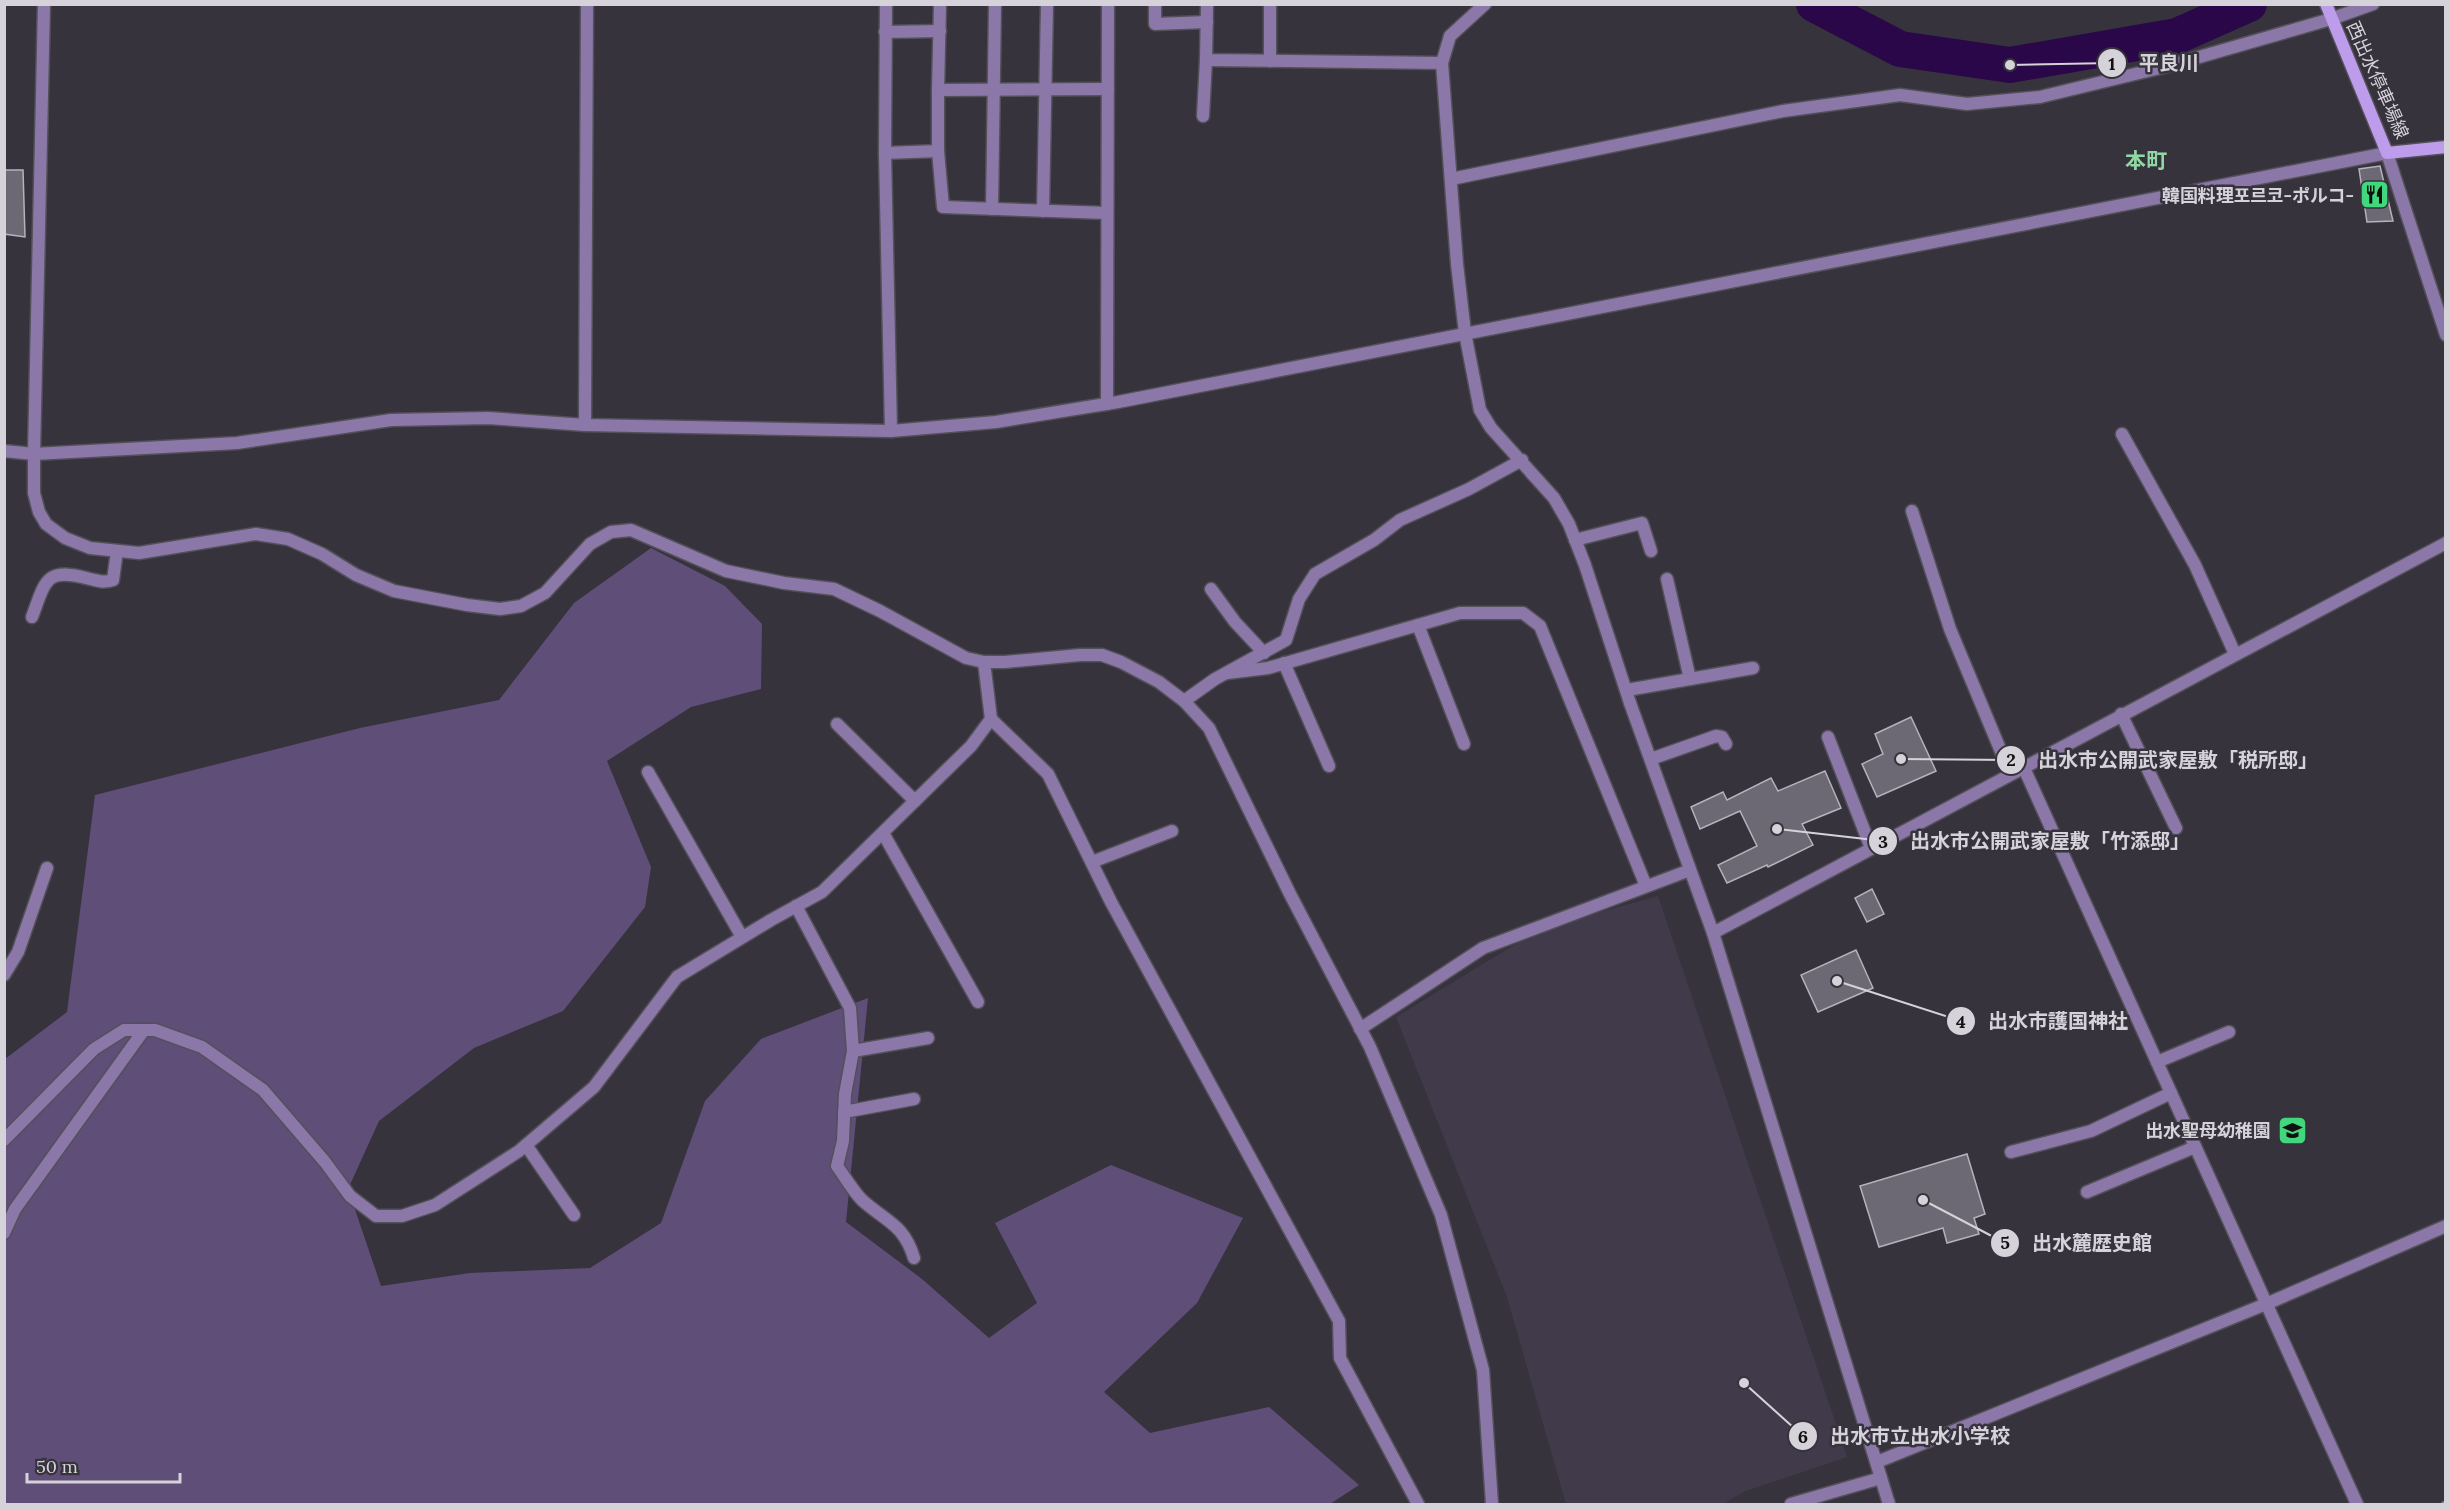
<svg xmlns="http://www.w3.org/2000/svg" width="2450" height="1509" font-family="Lora,'Noto Sans JP','Noto Sans KR',serif">
<style>
.built{fill:#403a4a}
.green{fill:#5f4e78}
.lines{fill:none;stroke-linecap:round;stroke-linejoin:round}
.river{stroke:#2a0748;stroke-width:36}
.building{fill:#6c6874;stroke:#b6b1be;stroke-width:1.5}
.minor-casing{stroke:#535059;stroke-width:15}
.tertiary-casing{stroke:#535059;stroke-width:15}
.secondary-casing{stroke:#535059;stroke-width:15}
.path{stroke:#838088;stroke-width:4;stroke-dasharray:3 3;stroke-linecap:butt}
.minor{stroke:#8b78a9;stroke-width:12}
.tertiary{stroke:#8b78a9;stroke-width:12}
.secondary{stroke:#bc9ceb;stroke-width:12}
.labels{text-anchor:middle;dominant-baseline:central;stroke-width:5;stroke-linejoin:round;paint-order:stroke}
.street-label{font-size:18px;fill:#d5d3d9;stroke:#37333d}
.poi-label{font-size:18px;font-weight:bold;fill:#d5d3d9;stroke:#37333d;text-anchor:end}
.quarter-label{font-size:21px;font-weight:bold;fill:#91d7a4;stroke:#37333d}
.leader{fill:none;stroke:#d5d3d9;stroke-width:2}
.callout-dot{fill:#d5d3d9;stroke:#37333d;stroke-width:2}
.mark-label{font-size:18px;text-anchor:middle;font-weight:bold;fill:#111}
.callout-label{font-size:20px;text-anchor:middle;font-weight:bold;fill:#d5d3d9;stroke:#37333d;stroke-width:5;stroke-linejoin:round;paint-order:stroke}
</style>
<rect width="100%" height="100%" fill="#37333d"/>
<!-- built -->
<polygon class="built" points="1658,896 1847,1457 1743,1492 1723,1504 1566,1504 1507,1297 1396,1017 1542,928"/>
<!-- green -->
<polygon class="green" points="651,548 725,586 762,624 761,689 691,707 607,761 651,867 645,907 563,1011 474,1048 379,1121 348,1189 381,1286 470,1273 590,1268 661,1223 705,1101 761,1039 868,998 846,1222 922,1279 989,1338 1037,1303 995,1223 1111,1165 1243,1218 1197,1303 1104,1392 1150,1433 1269,1407 1359,1485 1330,1504 5,1504 5,1059 67,1012 95,795 360,728 499,700 574,603"/>
<g class="lines">
<!-- river -->
<polyline class="river" points="1814,4 1900,49 2010,65 2177,36 2249,4"/>
</g>
<!-- building -->
<g class="building">
<polygon points="2380,166 2393,221 2367,222 2359,169"/>
<polygon points="4,170 23,170 25,237 4,234"/>
<polygon points="1911,717 1936,771 1877,797 1862,764 1883,754 1875,734"/>
<polygon points="1825,771 1841,808 1802,824 1813,845 1768,867 1767,865 1727,883 1718,865 1757,846 1740,811 1700,829 1691,807 1723,792 1727,800 1771,778 1778,791"/>
<polygon points="1872,889 1884,914 1867,922 1855,898"/>
<polygon points="1856,950 1873,988 1818,1012 1801,975"/>
<polygon points="1967,1154 1985,1214 1974,1218 1979,1234 1947,1243 1943,1228 1879,1247 1860,1186"/>
</g>
<g class="lines">
<defs>
<g id="minor">
<polyline points="886,4 885,153 891,431"/>
<polyline points="940,4 938,90 1108,89"/>
<polyline points="1155,4 1155,24 1207,22"/>
<polyline points="1207,4 1206,60 1442,63"/>
<polyline points="1485,4 1450,36 1442,63 1457,264 1465,333 1480,410 1491,428 1554,498 1569,524 1585,565 1630,703"/>
<polyline points="885,32 940,31"/>
<polyline points="1270,61 1270,4"/>
<polyline points="1203,116 1206,60"/>
<polyline points="938,151 943,207 1107,213"/>
<polyline points="885,153 938,151 938,90"/>
<polyline points="1451,179 1783,111 1900,95 1967,104 2040,97 2168,66 2331,19 2373,4"/>
<polyline points="992,209 995,4"/>
<polyline points="1043,211 1047,4"/>
<polyline points="1107,404 1108,4"/>
<polyline points="585,425 587,4"/>
<polyline points="2122,434 2195,565 2235,654"/>
<polyline points="34,454 44,4"/>
<polyline points="1912,511 1950,629 2010,773"/>
<polyline points="1575,540 1642,523 1651,551"/>
<polyline points="1667,579 1690,679"/>
<polyline points="1211,589 1235,622 1264,653"/>
<path d="M32,617C46,579 46,567 90,579C99,581 104,583 113,580L117,551"/>
<polyline points="1418,625 1464,744"/>
<polyline points="984,662 991,719 1048,774 1111,902 1339,1321 1340,1358 1418,1504"/>
<polyline points="1284,663 1329,766"/>
<polyline points="1227,673 1268,668 1460,613 1523,613 1540,626 1646,886"/>
<polyline points="1627,690 1753,668"/>
<polyline points="1184,701 1215,679 1286,640 1299,599 1315,574 1374,540 1400,520 1469,489 1522,460"/>
<polyline points="2121,714 2176,828"/>
<polyline points="837,724 915,801"/>
<polyline points="1828,737 1871,848"/>
<polyline points="1651,759 1716,736 1722,737 1726,744"/>
<polyline points="2023,766 2357,1504"/>
<polyline points="648,772 742,937"/>
<polyline points="883,833 978,1002"/>
<polyline points="1092,862 1172,831"/>
<path d="M796,906L850,1008L853,1051L845,1094L843,1141L837,1166C845,1177 853,1191 862,1200C885,1221 904,1224 914,1258"/>
<polyline points="4,975 18,952 47,868"/>
<polyline points="1360,1029 1483,948 1690,870"/>
<polyline points="853,1051 928,1038"/>
<polyline points="2157,1062 2229,1032"/>
<polyline points="844,1112 914,1099"/>
<polyline points="4,1140 94,1049 124,1030 155,1030 202,1047 263,1090 325,1162 350,1196 376,1216 402,1216 435,1205 519,1151 594,1087 677,977 771,920 822,892 971,746 991,719"/>
<polyline points="526,1145 574,1215"/>
<polyline points="2011,1152 2091,1131 2171,1093"/>
<polyline points="2087,1192 2195,1147"/>
<polyline points="4,1233 15,1209 144,1030"/>
<polyline points="1877,1462 2266,1304"/>
<polyline points="1791,1504 1881,1478"/>
</g>
<g id="tertiary">
<polyline points="4,451 34,454 237,443 391,420 488,418 585,425 891,431 996,422 1118,402 2387,153 2446,335"/>
<polyline points="34,454 34,493 39,512 46,524 65,538 90,548 139,553 256,534 288,539 322,554 356,575 394,591 467,605 500,609 521,606 545,593 590,544 611,532 631,530 726,571 784,583 834,589 880,611 966,658 984,662 1005,662 1080,655 1102,655 1121,662 1159,682 1184,701 1209,728 1290,894 1370,1047 1441,1215 1483,1370 1492,1504"/>
<polyline points="1630,703 1713,933 1889,1504"/>
<polyline points="1713,933 2446,543"/>
<polyline points="2266,1304 2446,1226"/>
</g>
<polyline id="secondary" points="2326,4 2387,153 2446,147"/>
</defs>
<!-- minor casing -->
<use href="#minor" class="minor-casing"/>
<!-- tertiary casing -->
<use href="#tertiary" class="tertiary-casing"/>
<!-- secondary casing -->
<use href="#secondary" class="secondary-casing"/>
<!-- path -->
<polyline class="path" points="2442,1504 2446,1502"/>
<!-- minor -->
<use href="#minor" class="minor"/>
<!-- tertiary -->
<use href="#tertiary" class="tertiary"/>
<!-- secondary -->
<use href="#secondary" class="secondary"/>
</g>
<!-- icons -->
<defs>
<symbol id="restaurant-square" viewBox="-11 -11 22 22"><rect x="-9" y="-9" width="18" height="18" rx="4" fill="#41d77c" stroke="#37333d"/><path d="M-5-6h1v4h1v-4h1v4h1v-4h1v5L-1.5 .5V6h-2V.5L-5-1ZM5-6V6H3V1.5H1.5Q1.5-4 5-6Z" fill="#111"/></symbol>
<symbol id="school-square" viewBox="-11 -11 22 22"><rect x="-9" y="-9" width="18" height="18" rx="4" fill="#41d77c" stroke="#37333d"/><path d="M0-5L7-2L0 1L-7-2ZM-4 1L0 2.5L4 1V4Q0 6-4 4Z" fill="#111"/></symbol>
</defs>
<g fill-rule="evenodd">
<use href="#restaurant-square" x="2358" y="178" width="33" height="33"/>
<use href="#school-square" x="2276" y="1114" width="33" height="33"/>
</g>
<g class="labels">
<!-- street labels -->
<g class="street-label">
<text transform="translate(2378 80) rotate(66)">西出水停車場線</text>
</g>
<!-- poi labels -->
<g class="poi-label">
<text x="2354" y="195">韓国料理포르코-ポルコ-</text>
<text x="2271" y="1130">出水聖母幼稚園</text>
</g>
<!-- quarter labels -->
<g class="quarter-label">
<text x="2146" y="160">本町</text>
</g>
</g>
<!-- callouts -->
<path class="leader" d="M2010 65L2112 63M1901 759L2011 760M1777 829L1883 841M1837 981L1961 1021M1923 1200L2005 1243M1744 1383L1803 1436"/>
<g class="callout-dot">
<circle cx="2010" cy="65" r="6"/>
<circle cx="1901" cy="759" r="6"/>
<circle cx="1777" cy="829" r="6"/>
<circle cx="1837" cy="981" r="6"/>
<circle cx="1923" cy="1200" r="6"/>
<circle cx="1744" cy="1383" r="6"/>
<circle cx="2112" cy="63" r="15"/>
<circle cx="2011" cy="760" r="15"/>
<circle cx="1883" cy="841" r="15"/>
<circle cx="1961" cy="1021" r="15"/>
<circle cx="2005" cy="1243" r="15"/>
<circle cx="1803" cy="1436" r="15"/>
</g>
<g class="mark-label">
<text x="2112" y="70">1</text>
<text x="2011" y="766">2</text>
<text x="1883" y="848">3</text>
<text x="1961" y="1028">4</text>
<text x="2005" y="1249">5</text>
<text x="1803" y="1443">6</text>
</g>
<g class="callout-label">
<text x="2169" y="70">平良川</text>
<text x="2178" y="767">出水市公開武家屋敷「税所邸」</text>
<text x="2050" y="848">出水市公開武家屋敷「竹添邸」</text>
<text x="2058" y="1028">出水市護国神社</text>
<text x="2092" y="1250">出水麓歴史館</text>
<text x="1920" y="1443">出水市立出水小学校</text>
</g>
<!-- border -->
<rect width="2450" height="1509" fill="none" stroke="#d5d3d9" stroke-width="12"/>
<!-- scale -->
<path d="M27 1473v9h153v-9" fill="none" stroke="#d5d3d9" stroke-width="3"/>
<text x="36" y="1473" font-size="18" fill="#d5d3d9" stroke="#37333d" stroke-width="4.5" paint-order="stroke">50 m</text>
</svg>
